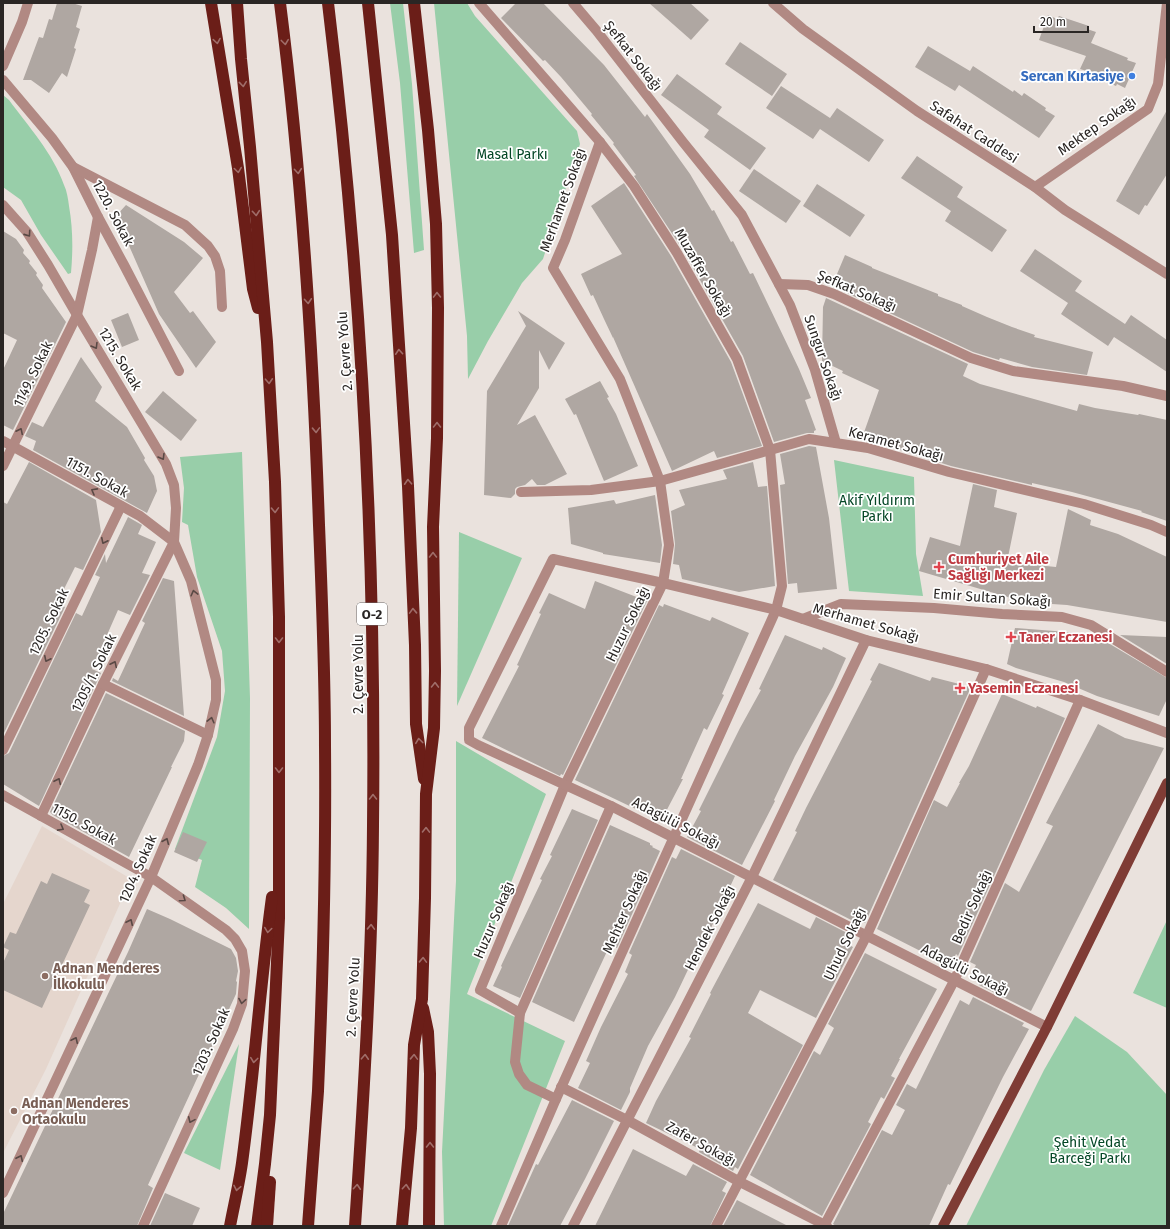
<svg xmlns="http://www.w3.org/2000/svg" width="1170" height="1229" font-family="'Fira Sans',sans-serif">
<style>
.built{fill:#e5d6cd}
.green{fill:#98cea9}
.building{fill:#afa7a2}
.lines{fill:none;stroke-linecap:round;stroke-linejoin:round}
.minor{stroke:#b18983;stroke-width:10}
.major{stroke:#7f3c35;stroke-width:10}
.highway{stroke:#6b1e18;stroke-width:12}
.oneway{stroke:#9f6d69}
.oneway2{stroke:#594945}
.shop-dot{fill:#3f7fe0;stroke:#fff;stroke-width:1.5}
.health-dot{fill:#e0444e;stroke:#fff;stroke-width:1.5}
.education-dot{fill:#8d6e63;stroke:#fff;stroke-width:1.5}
.labels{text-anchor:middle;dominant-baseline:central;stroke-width:3.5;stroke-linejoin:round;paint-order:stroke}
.shield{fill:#fff;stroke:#6a6766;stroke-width:1}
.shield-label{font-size:13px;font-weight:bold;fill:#2a2624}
.street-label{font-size:14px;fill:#2a2624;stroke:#fff}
.shop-label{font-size:14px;font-weight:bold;fill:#366cbe;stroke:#fff;text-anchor:end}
.park-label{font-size:14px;fill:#044726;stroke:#fff}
.health-label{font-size:14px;font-weight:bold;fill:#be3a42;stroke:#fff;text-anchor:start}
.education-label{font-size:14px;font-weight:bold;fill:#785e54;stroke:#fff;text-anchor:start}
</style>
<rect width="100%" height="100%" fill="#eae2dd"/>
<!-- built -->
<polygon class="built" points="42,826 131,879 46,1069 3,1153 3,904"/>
<!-- green -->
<g class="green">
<polygon points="390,3 403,3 412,84 424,250 414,253 400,83"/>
<polygon points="434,3 467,3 475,16 577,131 580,144 543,259 522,283 488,341 468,379 467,336"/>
<path d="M3,95L9,100C28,126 53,153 64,185C67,191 68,199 69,206C73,229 73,250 71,273L68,274L41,235L21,200L3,187Z"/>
<polygon points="242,452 250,698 249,929 226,908 195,887 202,860 175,849 217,737 225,691 222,651 197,577 188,525 182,522 184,488 180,457"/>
<polygon points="834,460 914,477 916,554 923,596 849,591"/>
<polygon points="459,532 522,558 457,706"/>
<polygon points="456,741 546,794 467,994 565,1041 491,1226 444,1226 442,1152 456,881"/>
<polygon points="1167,920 1167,1008 1133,993"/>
<polygon points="1075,1016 1127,1052 1167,1095 1167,1226 966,1226 1044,1070"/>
<polygon points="239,1044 220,1170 184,1153"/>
</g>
<!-- building -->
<g class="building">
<polygon points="57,3 72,3 82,6 76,27 80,29 74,48 76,49 67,77 62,73 49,93 31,80 23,80 39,37 43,38 49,19 52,20"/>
<polygon points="516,3 543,3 604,65 645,117 647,114 690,174 712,211 714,210 731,242 733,241 750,274 753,273 799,369 811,398 805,400 816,430 814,431 814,433 807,433 774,442 743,356 683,250 634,176 636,175 613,144 614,143 591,115 592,114 561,77 545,60 543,61 501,18"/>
<polygon points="649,3 690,3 709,20 691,40"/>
<polygon points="1048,15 1057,19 1059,16 1089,26 1087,29 1096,32 1091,43 1128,58 1127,60 1136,63 1125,88 1117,84 1116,86 1089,74 1090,72 1080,69 1086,56 1039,40"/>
<polygon points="740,42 787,74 772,96 725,64"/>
<polygon points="928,46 970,71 973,66 1013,92 1014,90 1022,96 1024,93 1046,108 1045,110 1055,116 1039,138 959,85 955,91 915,67"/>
<polygon points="677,74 722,107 717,114 766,148 750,170 704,137 709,130 661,95"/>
<polygon points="781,86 830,118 837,108 884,140 869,162 820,129 813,139 766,108"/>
<polygon points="1167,110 1167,174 1147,206 1145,205 1139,215 1116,201"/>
<polygon points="917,156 963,187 957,197 1007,230 992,252 945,221 951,211 901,178"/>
<polygon points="754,169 801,201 786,223 739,191"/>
<polygon points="624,183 671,256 731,362 762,446 717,458 714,451 672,471 613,337 613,338 604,319 593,295 591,296 581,274 622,254 591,206"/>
<polygon points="817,184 865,215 850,237 803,206"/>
<polygon points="126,205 184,242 203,258 174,292 190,313 193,311 216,342 196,368 159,314 116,216"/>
<polygon points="3,231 16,239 24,250 23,253 30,261 29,263 37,273 36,275 43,285 42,288 66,322 13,430 3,425 3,370 17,340 3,333"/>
<polygon points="1035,249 1082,281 1075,291 1125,324 1131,315 1167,340 1167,372 1114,337 1108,346 1061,314 1068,303 1020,271"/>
<polygon points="845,255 872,267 872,268 938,294 938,296 962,305 962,306 987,317 1012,327 1035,335 1034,337 1093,352 1087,375 1032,367 1000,358 999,360 973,352 832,286"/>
<polygon points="826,298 968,364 963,376 980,384 1077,411 1079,404 1095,408 1138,415 1139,414 1167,420 1167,521 1141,512 1142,511 1072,492 1032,483 1032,485 951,466 862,438 879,390 842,373 843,371 822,361 823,307"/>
<polygon points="518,311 565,343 549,370 539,350 539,388 517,425 535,415 567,474 545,485 537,485 532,479 525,485 517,487 515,489 515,494 511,498 484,495 487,391 526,326"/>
<polygon points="128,313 139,340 122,347 111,320"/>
<polygon points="81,357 102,387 95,401 127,427 145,458 144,460 154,476 157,491 147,513 33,450 36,441 25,436 32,422 43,427"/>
<polygon points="600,381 609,397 607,398 616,414 638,466 604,481 576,414 574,415 565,399"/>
<polygon points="163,391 197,420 181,441 145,412"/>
<polygon points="809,446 816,447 829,518 837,589 798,593 797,583 788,584 780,485 785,484 780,454"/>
<polygon points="29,462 96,500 101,532 83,570 75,567 57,603 65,607 3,735 3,502 7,504"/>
<polygon points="753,462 758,487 767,486 775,586 739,592 682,579 679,565 673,564 675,544 671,511 685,505 679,490 727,479 723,470"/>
<polygon points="973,484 997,490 994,507 1017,513 1007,562 1056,567 1068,509 1091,520 1090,525 1118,534 1167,557 1167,622 1067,605 1052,604 1052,602 1011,598 919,571 930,537 960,546"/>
<polygon points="655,495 662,545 660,563 603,554 603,553 571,544 568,508 614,500 616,504"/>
<polygon points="128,517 142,525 138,534 156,542 142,573 150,575 130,615 118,610 92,669 101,673 39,806 3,784 3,756 9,753 76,613 82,616 100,577 95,575 105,554 106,563"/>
<polygon points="163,578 174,581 184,716 112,681 113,678 118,681 145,623 142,621"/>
<polygon points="595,581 647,601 563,775 561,774 560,776 482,738 519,666 517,665 541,614 539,613 549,593 585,609"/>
<polygon points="664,604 710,621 712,617 749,633 722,694 724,695 707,730 704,728 681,779 683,779 661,821 575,780 659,605 663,607"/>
<polygon points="1015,628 1093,634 1167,678 1167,699 1159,716 1097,696 1064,682 1016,668 1007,664"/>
<polygon points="785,635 822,650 823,647 846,658 833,687 795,756 774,800 775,801 742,865 687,837 701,811 699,810 740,728 761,690 759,689"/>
<polygon points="1120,635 1167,637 1167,664"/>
<polygon points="879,663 930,681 932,677 971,687 865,923 861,921 859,924 773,880 797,832 795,831 806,808 872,681 870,680"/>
<polygon points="106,693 185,731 184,741 171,767 172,767 129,857 53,815 50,812"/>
<polygon points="1002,694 1036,708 1037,706 1065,718 958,956 956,954 950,966 877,929 934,800 947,807 960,783 959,783 969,766"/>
<polygon points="1098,724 1125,738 1164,748 1031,1011 979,985 981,981 970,976 976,965 970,962 1005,883 1019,892 1053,826 1046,823"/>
<polygon points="572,809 598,820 520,998 493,986 502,967 501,966 542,880 540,879 552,856 550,855"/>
<polygon points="610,825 650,843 650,845 653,846 652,847 660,851 617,948 610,945 574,1022 532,1002"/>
<polygon points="183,832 207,842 197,862 174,852"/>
<polygon points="681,849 735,876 698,956 695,955 675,997 648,1046 630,1088 630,1092 621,1110 578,1088 590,1063 586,1061 601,1027 628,974 625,972 632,955 629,953 672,857 676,859"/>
<polygon points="52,873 90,890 84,902 90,905 42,1008 3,990 3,963 9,950 3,947 10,932 16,934 41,881 47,884"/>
<polygon points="758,903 810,929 816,917 853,936 849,945 853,947 816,1018 760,990 748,1013 803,1045 738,1169 735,1167 733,1171 699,1152 700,1149 646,1123 656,1101 691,1038 689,1037 711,994 710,993"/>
<polygon points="147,909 170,919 231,949 236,958 238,971 236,981 237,982 236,994 148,1185 153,1188 137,1226 3,1226 3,1214 128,952"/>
<polygon points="865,953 937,989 899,1059 900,1059 891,1076 895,1078 884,1099 881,1097 868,1122 871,1124 822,1216 750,1175 814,1051 820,1055 834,1028 828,1024"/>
<polygon points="973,997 1024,1023 1022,1026 1029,1029 1003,1077 950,1185 948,1184 929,1226 836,1226 833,1224 882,1130 892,1135 905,1110 896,1105 907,1084 916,1089 960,1000 969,1005"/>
<polygon points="572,1100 614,1121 585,1179 560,1226 508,1226 536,1164 538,1165"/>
<polygon points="633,1149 686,1176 693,1164 727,1182 722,1191 726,1193 710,1226 595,1226"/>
<polygon points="165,1193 200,1208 192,1226 150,1226"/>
<polygon points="737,1200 788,1226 723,1226"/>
</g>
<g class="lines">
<!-- minor -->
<g class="minor">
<polyline points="479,3 600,142 634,186 677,253 737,359 770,450 782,586 776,610 556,1099 501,1226"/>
<polyline points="573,3 596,30 683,142 742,215 790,305 815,370 836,443"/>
<polyline points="773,3 803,29 917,111 1035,187 1065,210 1167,274"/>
<polyline points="3,66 22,22 28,3"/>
<polyline points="3,80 52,138 73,167 98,217 124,265 179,371"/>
<polyline points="73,167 185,225 208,246 215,256 220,271 222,307"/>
<polyline points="1035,187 1148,109 1158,84 1167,3"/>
<polyline points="3,205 27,232 48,265 77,315 166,464 174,485 176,508 174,542 103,684 41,816"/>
<polyline points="779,284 808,285 834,294 971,358 1013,371 1123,386 1167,396"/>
<polyline points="3,441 140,516 174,542 191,581 216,680 216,700 208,735 198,765 183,801 151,877 3,1193"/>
<polyline points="3,466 77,315 92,250 98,217"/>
<polyline points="521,492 591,490 660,481 809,439 868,448 949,472 1084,504 1151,525 1167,532"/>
<polyline points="803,619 841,604 934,608 1002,614 1062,617 1091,625 1167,672"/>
<polyline points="103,684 208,735"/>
<polyline points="3,750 121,506"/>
<polyline points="3,795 151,877 226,930 235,939 242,951 245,971 242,1004 233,1029 143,1226"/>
<polyline points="520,1013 480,990 565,785 663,583 669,545 660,481 620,379 553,268 565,240 600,142"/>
<polyline points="1047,1027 611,806 478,745 469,740 469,728 553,559 663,583 776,610 866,640 986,669 1080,700 1167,733"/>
<polyline points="561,1087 627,1120 740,1182 827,1226"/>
<polyline points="556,1099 527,1085 519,1074 515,1062 520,1013 611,806"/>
<polyline points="573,1226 752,877 866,640"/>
<polyline points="716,1226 867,935 986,669"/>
<polyline points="824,1226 954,981 1080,700"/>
</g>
<!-- major -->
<polyline class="major" points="943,1226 1047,1027 1167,783"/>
<!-- highway -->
<g class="highway">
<polyline points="211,3 238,168 253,289 258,308"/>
<polyline points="237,3 241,59 250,147 267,342 275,482 279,617 279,918 270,1115 265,1164 257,1226"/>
<path d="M280,3C302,176 313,350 319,525C322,598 325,672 325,746C326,861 323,976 318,1091C315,1136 311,1181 308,1226"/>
<path d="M328,3C361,276 376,551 373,826C372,960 364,1093 355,1226"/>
<polyline points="368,3 392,235 408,486 415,645 416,724 424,779"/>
<polyline points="423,1008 428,1032 430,1074 429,1226"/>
<path d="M230,1226C234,1205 239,1184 242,1163C254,1075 260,985 272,897"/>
<polyline points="267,1226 270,1182"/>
<polyline points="402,1226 411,1128 414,1045 422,999 425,898 426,794 434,728 435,671 433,527 437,438 438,308 436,224 428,130 414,3"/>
</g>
</g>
<!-- one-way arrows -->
<defs><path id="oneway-chevron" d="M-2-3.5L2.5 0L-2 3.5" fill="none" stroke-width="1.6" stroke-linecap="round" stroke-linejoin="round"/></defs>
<g class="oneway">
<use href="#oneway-chevron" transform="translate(217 41) rotate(81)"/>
<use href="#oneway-chevron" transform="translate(285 42) rotate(83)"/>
<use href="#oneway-chevron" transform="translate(243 84) rotate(84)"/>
<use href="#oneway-chevron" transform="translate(238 170) rotate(82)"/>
<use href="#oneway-chevron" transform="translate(298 171) rotate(85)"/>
<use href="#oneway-chevron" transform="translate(256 213) rotate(85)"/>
<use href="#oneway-chevron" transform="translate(437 295) rotate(-91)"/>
<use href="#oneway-chevron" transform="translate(308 301) rotate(86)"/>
<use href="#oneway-chevron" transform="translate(399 352) rotate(-94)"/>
<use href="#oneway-chevron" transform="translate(269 381) rotate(87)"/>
<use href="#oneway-chevron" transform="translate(437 425) rotate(-90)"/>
<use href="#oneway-chevron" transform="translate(316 430) rotate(88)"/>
<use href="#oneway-chevron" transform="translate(408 482) rotate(-93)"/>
<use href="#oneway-chevron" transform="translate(275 510) rotate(88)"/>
<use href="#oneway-chevron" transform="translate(433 555) rotate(-90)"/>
<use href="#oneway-chevron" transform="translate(413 611) rotate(-92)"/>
<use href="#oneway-chevron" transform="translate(279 640) rotate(90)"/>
<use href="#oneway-chevron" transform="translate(435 685) rotate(-89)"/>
<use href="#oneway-chevron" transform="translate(419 741) rotate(-97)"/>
<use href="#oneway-chevron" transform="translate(279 770) rotate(90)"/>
<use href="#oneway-chevron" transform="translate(373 797) rotate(-90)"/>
<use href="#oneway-chevron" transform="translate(426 830) rotate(-89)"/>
<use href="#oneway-chevron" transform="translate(371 927) rotate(-88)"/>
<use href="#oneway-chevron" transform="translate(268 930) rotate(98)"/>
<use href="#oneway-chevron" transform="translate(423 960) rotate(-88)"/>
<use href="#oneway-chevron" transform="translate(365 1057) rotate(-87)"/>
<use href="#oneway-chevron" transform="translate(414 1057) rotate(-88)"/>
<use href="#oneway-chevron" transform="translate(254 1060) rotate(97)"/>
<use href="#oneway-chevron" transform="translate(430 1145) rotate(-90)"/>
<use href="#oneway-chevron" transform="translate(357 1187) rotate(-86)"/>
<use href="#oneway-chevron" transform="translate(406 1187) rotate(-85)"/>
<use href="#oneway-chevron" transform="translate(237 1188) rotate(101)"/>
</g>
<g class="oneway2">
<use href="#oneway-chevron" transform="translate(28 234) rotate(55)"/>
<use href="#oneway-chevron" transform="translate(95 346) rotate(59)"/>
<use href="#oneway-chevron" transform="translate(20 431) rotate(-64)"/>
<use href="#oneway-chevron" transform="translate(162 457) rotate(59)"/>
<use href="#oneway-chevron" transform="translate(94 491) rotate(-151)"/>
<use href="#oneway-chevron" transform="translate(104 541) rotate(116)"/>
<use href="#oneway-chevron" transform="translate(194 593) rotate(-104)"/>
<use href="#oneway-chevron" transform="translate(47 659) rotate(116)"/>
<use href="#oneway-chevron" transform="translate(114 664) rotate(-64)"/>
<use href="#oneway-chevron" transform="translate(211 720) rotate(-76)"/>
<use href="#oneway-chevron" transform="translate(58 781) rotate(-65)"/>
<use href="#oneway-chevron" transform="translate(61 828) rotate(29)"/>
<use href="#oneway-chevron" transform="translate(166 841) rotate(-67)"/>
<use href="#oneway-chevron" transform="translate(183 899) rotate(35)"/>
<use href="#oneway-chevron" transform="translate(130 922) rotate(-65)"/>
<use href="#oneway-chevron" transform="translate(242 1001) rotate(99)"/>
<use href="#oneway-chevron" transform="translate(75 1040) rotate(-65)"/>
<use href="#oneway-chevron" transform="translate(191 1120) rotate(114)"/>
<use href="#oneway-chevron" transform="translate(20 1158) rotate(-65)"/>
</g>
<!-- markers -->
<circle class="shop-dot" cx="1132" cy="76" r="4"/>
<g class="health-dot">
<path d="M937 561h4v4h4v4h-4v4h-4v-4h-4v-4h4z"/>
<path d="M1009 631h4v4h4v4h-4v4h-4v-4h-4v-4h4z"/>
<path d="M958 682h4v4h4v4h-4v4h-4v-4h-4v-4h4z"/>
</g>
<g class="education-dot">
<circle cx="45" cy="976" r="4"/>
<circle cx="14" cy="1111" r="4"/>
</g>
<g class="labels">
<!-- shield labels -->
<rect class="shield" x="357" y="603" width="30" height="22" rx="3"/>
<g class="shield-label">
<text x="372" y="614">O-2</text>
</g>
<!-- street labels -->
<g class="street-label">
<text transform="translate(633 56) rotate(52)">Şefkat Sokağı</text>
<text transform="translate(1097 126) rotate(-35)">Mektep Sokağı</text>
<text transform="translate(974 132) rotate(33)">Safahat Caddesi</text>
<text transform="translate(563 200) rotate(-70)">Merhamet Sokağı</text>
<text transform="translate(113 213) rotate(62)">1220. Sokak</text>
<text transform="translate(703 273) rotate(60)">Muzaffer Sokağı</text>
<text transform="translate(857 291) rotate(23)">Şefkat Sokağı</text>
<text transform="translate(345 351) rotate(-94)">2. Çevre Yolu</text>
<text transform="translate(823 358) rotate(71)">Sungur Sokağı</text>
<text transform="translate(120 359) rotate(59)">1215. Sokak</text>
<text transform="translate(33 374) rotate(-64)">1149. Sokak</text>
<text transform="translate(896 444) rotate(15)">Keramet Sokağı</text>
<text transform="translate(97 477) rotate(29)">1151. Sokak</text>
<text transform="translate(992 598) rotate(4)">Emir Sultan Sokağı</text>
<text transform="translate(49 622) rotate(-64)">1205. Sokak</text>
<text transform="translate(866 623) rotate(16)">Merhamet Sokağı</text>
<text transform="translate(628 624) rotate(-64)">Huzur Sokağı</text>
<text transform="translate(94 673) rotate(-64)">1205/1. Sokak</text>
<text transform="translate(358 674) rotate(-90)">2. Çevre Yolu</text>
<text transform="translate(676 823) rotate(27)">Adagülü Sokağı</text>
<text transform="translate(84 824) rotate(29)">1150. Sokak</text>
<text transform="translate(138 869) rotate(-66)">1204. Sokak</text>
<text transform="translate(972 907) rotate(-66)">Bedir Sokağı</text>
<text transform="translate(625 912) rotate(-66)">Mehter Sokağı</text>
<text transform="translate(494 920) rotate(-67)">Huzur Sokağı</text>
<text transform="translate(710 928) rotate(-63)">Hendek Sokağı</text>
<text transform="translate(845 944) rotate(-64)">Uhud Sokağı</text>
<text transform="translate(965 970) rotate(27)">Adagülü Sokağı</text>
<text transform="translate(353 997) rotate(-87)">2. Çevre Yolu</text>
<text transform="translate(211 1042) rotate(-66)">1203. Sokak</text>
<text transform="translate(701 1144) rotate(29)">Zafer Sokağı</text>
</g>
<!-- shop labels -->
<g class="shop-label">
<text x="1124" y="76">Sercan Kırtasiye</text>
</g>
<!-- park labels -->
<g class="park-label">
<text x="512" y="154">Masal Parkı</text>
<text x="877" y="500">Akif Yıldırım<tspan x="877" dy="16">Parkı</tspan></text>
<text x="1090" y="1142">Şehit Vedat<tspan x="1090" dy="16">Barceği Parkı</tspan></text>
</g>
<!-- health labels -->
<g class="health-label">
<text x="948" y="559">Cumhuriyet Aile<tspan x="948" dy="16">Sağlığı Merkezi</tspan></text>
<text x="1019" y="637">Taner Eczanesi</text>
<text x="968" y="688">Yasemin Eczanesi</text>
</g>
<!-- education labels -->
<g class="education-label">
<text x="53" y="968">Adnan Menderes<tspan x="53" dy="16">İlkokulu</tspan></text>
<text x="22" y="1103">Adnan Menderes<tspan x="22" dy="16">Ortaokulu</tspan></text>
</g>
</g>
<!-- border -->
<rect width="1170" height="1229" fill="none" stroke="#2a2624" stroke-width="8"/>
<!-- scale -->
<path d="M1034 26v6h54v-6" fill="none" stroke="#2a2624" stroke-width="2"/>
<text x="1040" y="26" font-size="12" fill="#2a2624" stroke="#ffffff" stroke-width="3" paint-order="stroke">20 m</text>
</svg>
